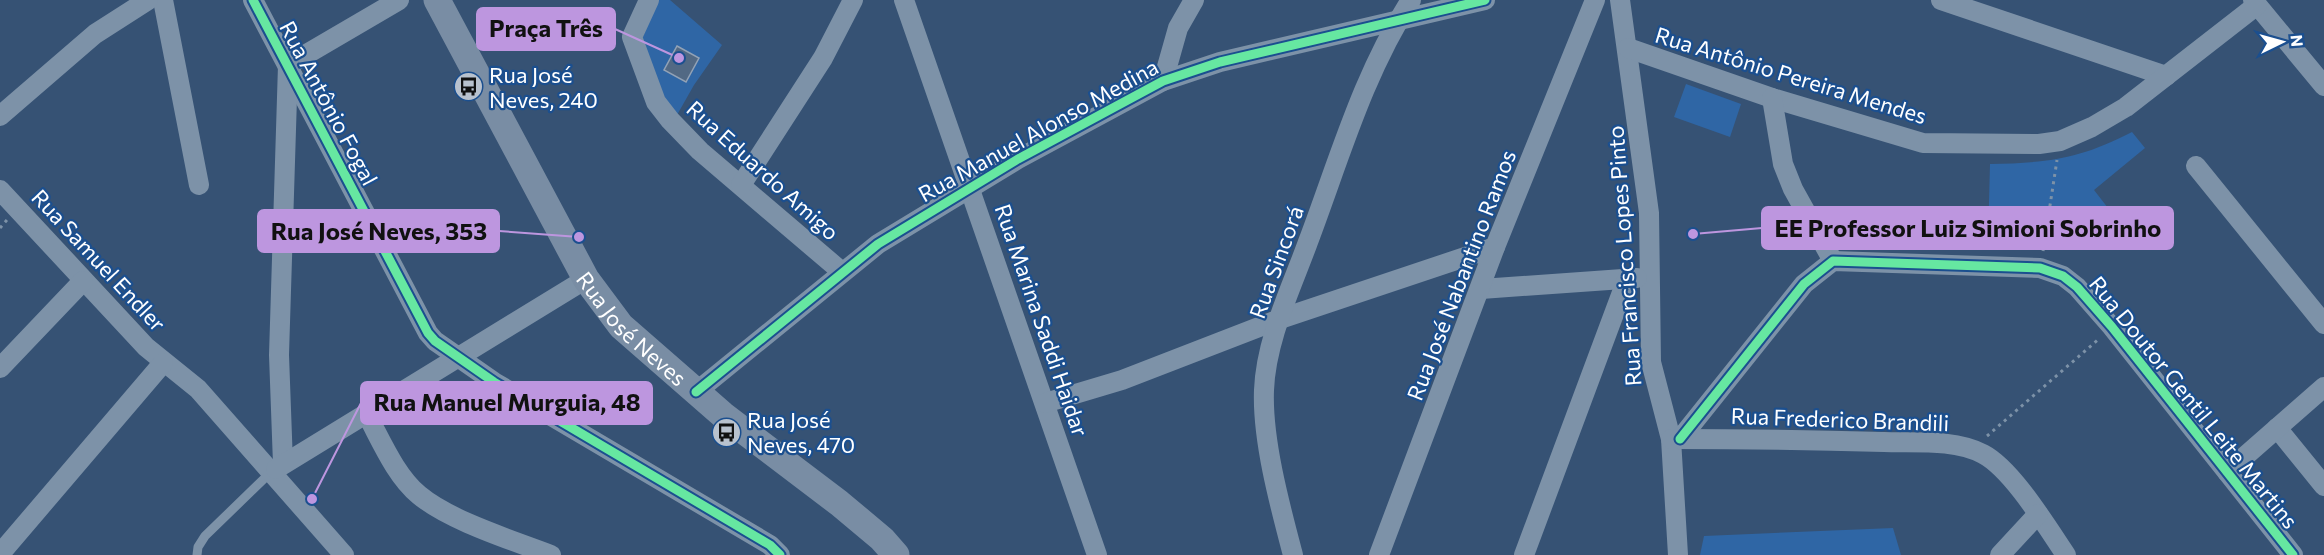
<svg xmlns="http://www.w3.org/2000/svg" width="2324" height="555" font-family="Commissioner,sans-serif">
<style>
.green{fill:#2f66a5}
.building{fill:#526984;stroke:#92a2b6;stroke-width:1.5}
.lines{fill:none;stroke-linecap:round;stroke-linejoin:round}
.path{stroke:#7d92a8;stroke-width:3;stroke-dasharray:3 4.5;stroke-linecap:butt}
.lane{stroke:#7d92a8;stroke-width:9}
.street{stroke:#7d92a8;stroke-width:20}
.secondary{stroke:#798da4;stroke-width:27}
.cycleway-casing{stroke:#1b4f8f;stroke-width:13}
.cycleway{stroke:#66e7a1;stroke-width:9}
.labels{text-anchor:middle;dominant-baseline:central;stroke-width:4.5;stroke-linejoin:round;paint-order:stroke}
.poi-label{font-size:22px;fill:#fff;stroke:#1b4f8f;text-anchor:start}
.street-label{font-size:22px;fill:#fff;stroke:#1b4f8f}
.leader{fill:none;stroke:#bd96df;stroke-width:2}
.callout-dot{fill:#bd96df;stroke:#1b4f8f;stroke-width:2}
.callout{fill:#bd96df;stroke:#bd96df;stroke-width:2}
.callout-label{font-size:24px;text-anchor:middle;font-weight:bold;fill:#111}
</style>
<rect width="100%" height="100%" fill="#365274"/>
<!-- green -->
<g class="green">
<polygon points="658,0 670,0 722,45 694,85 677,115 663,99 640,44"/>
<polygon points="1686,84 1741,104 1730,137 1674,117"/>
<path d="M2132,132L2145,148L2094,190L2108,208L2058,248L2043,242L1988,241L1990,164C2047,163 2080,159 2132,132Z"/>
<polygon points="1893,528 1901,555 1700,555 1704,536"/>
</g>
<!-- building -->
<polygon class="building" points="677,46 699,58 686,82 664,70"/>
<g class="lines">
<!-- path -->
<g class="path">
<polyline points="0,228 7,220"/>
<polyline points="2043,251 2057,160"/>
<polyline points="1987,436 2100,338"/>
</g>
<!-- lane -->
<polyline class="lane" points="197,555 198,547 205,536 271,472"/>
<!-- street -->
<g class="street">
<polyline points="163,0 199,185"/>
<polyline points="253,0 428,333 435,341 494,382 770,545 780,555"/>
<polyline points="649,0 632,37 656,102 670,120 700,151 842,272"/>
<polyline points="904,0 1097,555"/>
<polyline points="1620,0 1649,213 1651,362 1671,439 1678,555"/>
<polyline points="1941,0 2166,76"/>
<polyline points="2253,0 2324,86"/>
<polyline points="1628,48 1772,98 1923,143 2039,144 2060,141 2092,127 2126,107 2257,5"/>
<polyline points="1163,81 1178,28 1194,0"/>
<polyline points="1772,98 1783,164 1793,189 1833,261"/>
<polyline points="0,116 95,34 148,0"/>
<polyline points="2196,166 2324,324"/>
<polyline points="741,185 823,58 853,0"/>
<polyline points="0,190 146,347 198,389 344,555"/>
<polyline points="1481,289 1637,278"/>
<polyline points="0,368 83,281"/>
<polyline points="696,392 878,244 1018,159 1163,81 1220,62 1485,0"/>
<polyline points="1045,403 1122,380 1280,319 1495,247"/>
<path d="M366,413C381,440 395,475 419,495C450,521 512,540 551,555"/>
<polyline points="2277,428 2324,486"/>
<path d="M1671,439C1742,439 1813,440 1884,442C1915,443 1955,439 1983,454C2012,469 2047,527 2066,555"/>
<polyline points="1680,439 1804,284 1833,261 2040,268 2063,276 2077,287 2112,327 2293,555"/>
<polyline points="283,464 279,355 288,65 399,0"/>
<polyline points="276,469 586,279"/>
<polyline points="2227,472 2324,387"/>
<polyline points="0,554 163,363"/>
<path d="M1293,555C1280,506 1262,440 1264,390C1266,339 1291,289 1308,242C1339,160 1363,74 1411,0"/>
<polyline points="1379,555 1495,247 1595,0"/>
<polyline points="1524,555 1627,279"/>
<polyline points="2000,555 2038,514"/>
</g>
<!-- secondary -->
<path class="secondary" id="s1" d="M437,0L586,279L621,326L723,415L839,503L882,539L896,555"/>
<defs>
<g id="cycleway">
<polyline points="253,0 428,333 435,341 494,382 770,545 780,555"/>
<polyline points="696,392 878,244 1018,159 1163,81 1220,62 1485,0"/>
<polyline points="1680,439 1804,284 1833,261 2040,268 2063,276 2077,287 2112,327 2293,555"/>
</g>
</defs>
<!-- cycleway casing -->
<use href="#cycleway" class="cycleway-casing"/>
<!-- cycleway -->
<use href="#cycleway" class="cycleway"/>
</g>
<!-- icons -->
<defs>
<symbol id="bus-disc" viewBox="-11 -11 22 22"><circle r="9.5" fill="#b9c2ce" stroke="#1b4f8f"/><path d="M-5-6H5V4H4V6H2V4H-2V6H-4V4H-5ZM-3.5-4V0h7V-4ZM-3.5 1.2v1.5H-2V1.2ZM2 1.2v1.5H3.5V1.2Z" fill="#111"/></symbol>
</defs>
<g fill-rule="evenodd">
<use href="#bus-disc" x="452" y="70" width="33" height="33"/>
<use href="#bus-disc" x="710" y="416" width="33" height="33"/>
</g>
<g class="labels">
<!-- poi labels -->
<g class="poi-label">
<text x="489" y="74">Rua José<tspan x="489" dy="25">Neves, 240</tspan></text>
<text x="747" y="419">Rua José<tspan x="747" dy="25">Neves, 470</tspan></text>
</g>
<!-- street labels -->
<g class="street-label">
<text transform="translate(1791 75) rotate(17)">Rua Antônio Pereira Mendes</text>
<text transform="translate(329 103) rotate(62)">Rua Antônio Fogal</text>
<text transform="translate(1038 130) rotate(-29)">Rua Manuel Alonso Medina</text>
<text transform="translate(763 170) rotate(42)">Rua Eduardo Amigo</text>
<text transform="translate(1624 256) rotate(-94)">Rua Francisco Lopes Pinto</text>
<text transform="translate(99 260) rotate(47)">Rua Samuel Endler</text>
<text transform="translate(1276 262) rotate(-70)">Rua Sincorá</text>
<text transform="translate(1461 275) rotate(-69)">Rua José Nabantino Ramos</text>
<text transform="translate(1042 320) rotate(71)">Rua Marina Saddi Haidar</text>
<text stroke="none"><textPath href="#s1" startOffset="384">Rua José Neves</textPath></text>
<text transform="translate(2194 402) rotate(51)">Rua Doutor Gentil Leite Martins</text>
<text transform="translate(1840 419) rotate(2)">Rua Frederico Brandili</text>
</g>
</g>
<!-- callouts -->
<path class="leader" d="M679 58L615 29M1693 234L1762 228M579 237L499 231M312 499L361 403"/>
<g class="callout-dot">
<circle cx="679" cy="58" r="6"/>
<circle cx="1693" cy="234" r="6"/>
<circle cx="579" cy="237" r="6"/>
<circle cx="312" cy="499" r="6"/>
</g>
<g class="callout">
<rect x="477" y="8" width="138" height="42" rx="6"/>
<rect x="1762" y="207" width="411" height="42" rx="6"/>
<rect x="258" y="210" width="241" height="42" rx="6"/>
<rect x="361" y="382" width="291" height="42" rx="6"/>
</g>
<g class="callout-label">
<text x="546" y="37">Praça Três</text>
<text x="1968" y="237">EE Professor Luiz Simioni Sobrinho</text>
<text x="379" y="240">Rua José Neves, 353</text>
<text x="507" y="411">Rua Manuel Murguia, 48</text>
</g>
<!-- north arrow -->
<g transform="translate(2282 42) rotate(85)" stroke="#1b4f8f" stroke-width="4.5" paint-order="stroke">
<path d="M0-4.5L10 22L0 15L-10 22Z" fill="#ffffff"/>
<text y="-9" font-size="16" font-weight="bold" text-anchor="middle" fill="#ffffff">N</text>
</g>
</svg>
